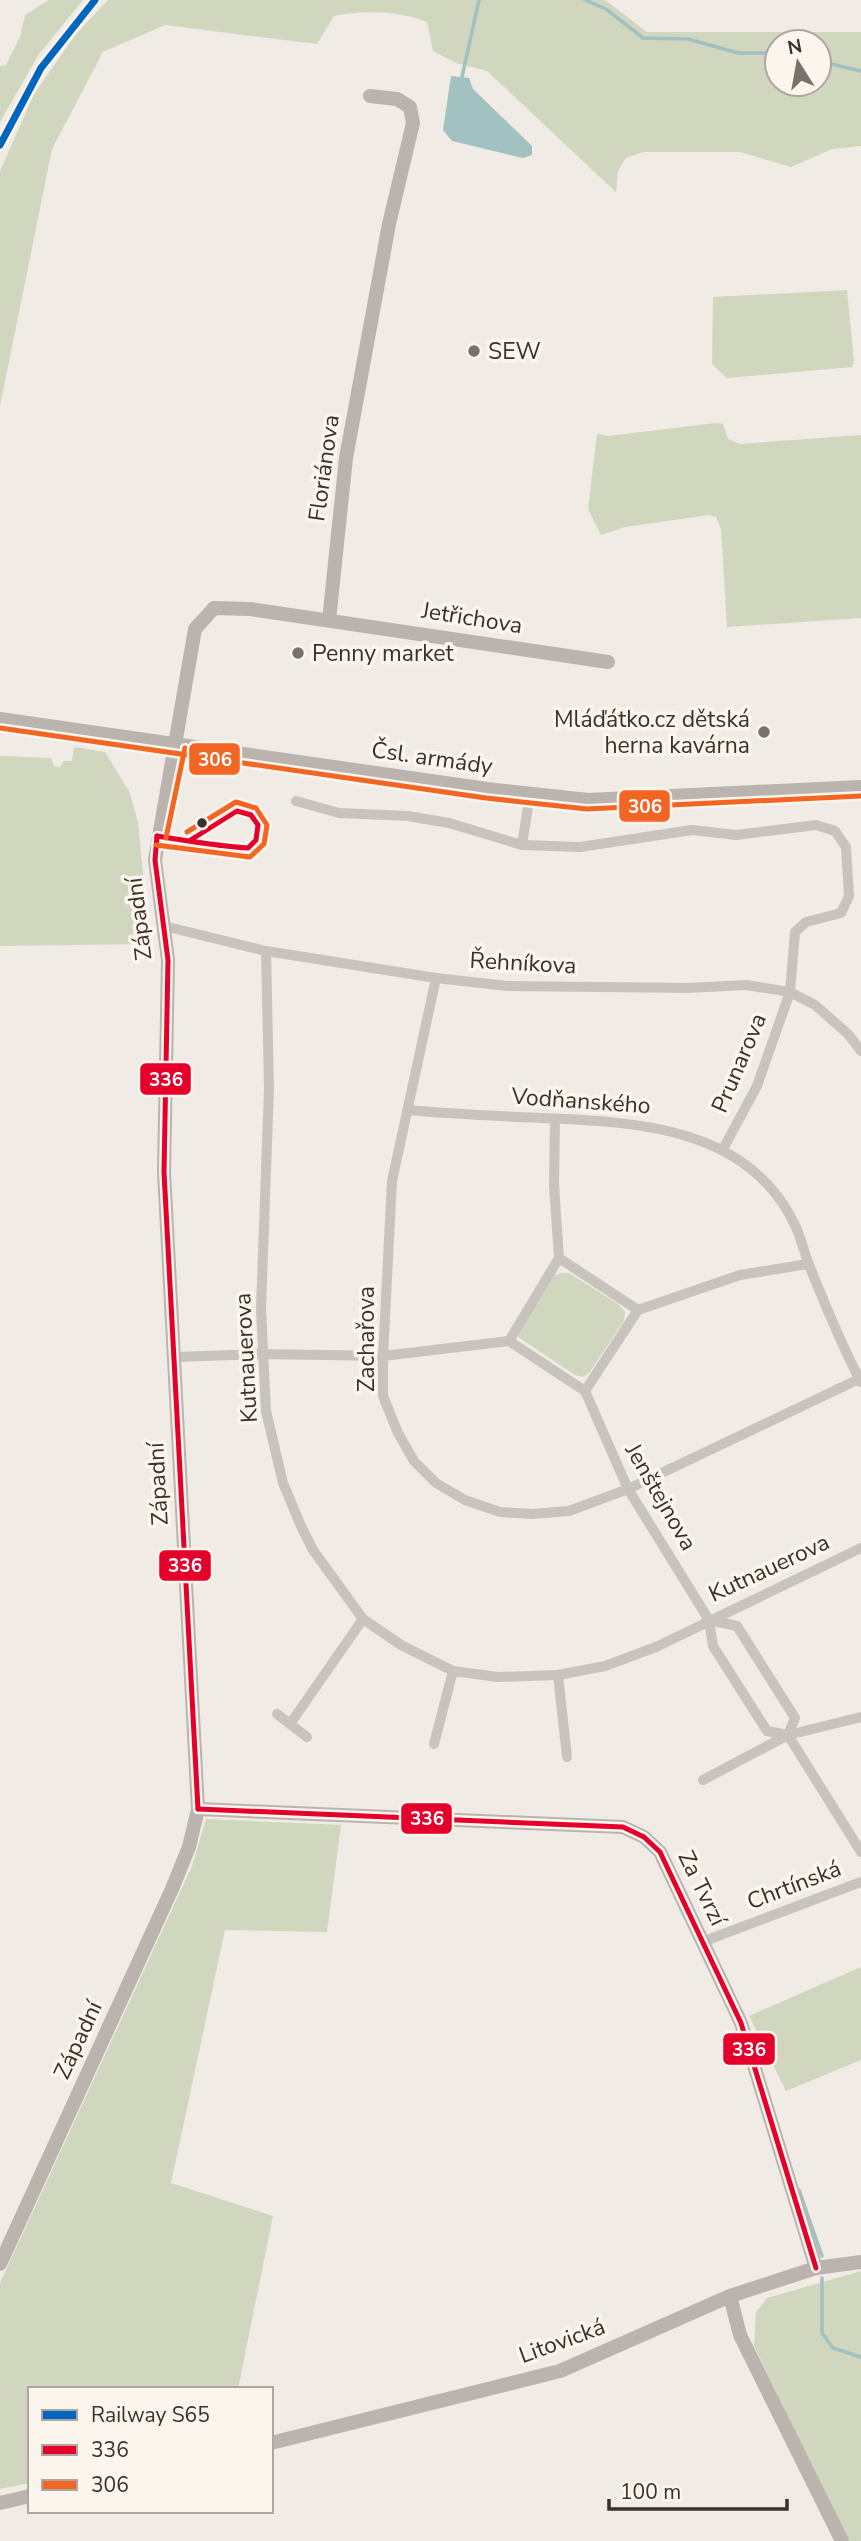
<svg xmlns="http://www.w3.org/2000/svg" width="861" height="2541" font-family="'Nunito Sans',sans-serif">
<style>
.green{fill:#d1d6bf;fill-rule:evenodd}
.water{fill:#a1c2c1}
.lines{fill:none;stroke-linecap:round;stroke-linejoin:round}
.stream{stroke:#a1c2c1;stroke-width:3.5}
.street{stroke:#c9c3be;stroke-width:10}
.secondary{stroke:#bab3ae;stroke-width:14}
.bus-1-casing{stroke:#fbf5ee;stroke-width:10}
.bus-2-casing{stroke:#fbf5ee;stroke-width:10}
.bus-1{stroke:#e4002b;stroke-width:5}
.bus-2{stroke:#f26522;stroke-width:5}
.rail-1-casing{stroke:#fbf5ee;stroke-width:12}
.rail-1{stroke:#0065bd;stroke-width:7}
.poi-dot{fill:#7a716c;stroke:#fbf5ee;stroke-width:2.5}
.bus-dot{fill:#3b302b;stroke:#fbf5ee;stroke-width:2.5}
.labels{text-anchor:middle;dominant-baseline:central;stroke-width:7;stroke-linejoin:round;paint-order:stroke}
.poi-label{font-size:23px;fill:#3b302b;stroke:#fbf5ee;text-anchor:start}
.street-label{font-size:23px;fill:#3b302b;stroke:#fbf5ee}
.line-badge{stroke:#fbf5ee;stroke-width:2.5}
.badge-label{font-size:19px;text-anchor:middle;font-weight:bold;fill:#fff}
</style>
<rect width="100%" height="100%" fill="#f0ebe5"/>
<!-- green -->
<g class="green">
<polygon points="49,0 83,0 39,54 0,122 0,66 6,65 20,37 25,15"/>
<path d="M108,0H605L647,32H861V146L832,149L791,167L740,152H643L626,158L618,171L616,192L487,71L456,63L433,51L427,22C399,11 364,10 334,16L317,44L165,25L103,52L52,149L0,406V171L34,94L76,34ZM777,42H819V84H777Z"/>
<polygon points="847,290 854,361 852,367 727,378 712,364 713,297"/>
<polygon points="716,423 723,424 728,439 740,444 861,435 861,618 727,627 721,529 716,517 709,515 625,527 601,535 588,509 597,434 608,436"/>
<polygon points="74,747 105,752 129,791 138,822 150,944 0,946 0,756 51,758 54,766 60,767 64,761 72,761"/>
<polygon points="562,1273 569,1273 618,1304 625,1312 624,1321 589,1373 583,1377 575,1375 518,1337 519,1331 555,1275"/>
<polygon points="206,1819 341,1825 327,1932 225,1930 171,2183 273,2216 238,2389 30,2389 30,2483 0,2489 0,2283 192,1866"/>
<polygon points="861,1967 861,2060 786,2091 749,2016"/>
<polygon points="861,2271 861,2541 848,2541 754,2346 756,2312 767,2298"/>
</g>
<!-- water -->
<polygon class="water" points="451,76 469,78 473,89 532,146 532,155 523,158 452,141 443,130"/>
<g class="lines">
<!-- stream -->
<g class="stream">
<polyline points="585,0 606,9 643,38 688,39 738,53 777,53"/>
<polyline points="819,61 861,71"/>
<polyline points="462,77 479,0"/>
<polyline points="799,2190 822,2256"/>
<polyline points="822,2278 822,2333 833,2348 861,2357"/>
</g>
<!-- street -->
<g class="street">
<polyline points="296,801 339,813 408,816 449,823 522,845 580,847 692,830 736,835 816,825 835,831 846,847 849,896 841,913 806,922 795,932 790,992 757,1086 723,1149"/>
<polyline points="522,845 530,794"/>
<polyline points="164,926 266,951 436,978 507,986 688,988 746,985 790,992 815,1005 848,1034 861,1051"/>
<polyline points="266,951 269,1088 261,1308 266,1411 283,1483 301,1526 313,1550 363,1619 401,1645 453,1671 498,1677 558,1675 605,1666 656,1647 861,1548"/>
<polyline points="436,978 392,1181 383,1356 383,1396 398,1433 414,1461 436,1483 465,1500 500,1512 532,1514 569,1511 628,1489 859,1379"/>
<path d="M408,1110C452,1114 497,1116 541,1118C636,1122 748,1126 795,1225C801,1238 804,1252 809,1265C825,1304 841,1345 861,1382"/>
<polyline points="555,1119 554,1185 559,1258"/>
<polygon points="559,1258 638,1310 585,1391 509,1341"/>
<polyline points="638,1310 740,1275 808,1264"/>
<polyline points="174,1357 262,1354 383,1356 509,1341"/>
<polyline points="585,1391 628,1489 709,1620 713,1646 767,1731 788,1735 861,1852"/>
<polyline points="709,1620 737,1626 795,1718 788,1735"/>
<polyline points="558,1675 567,1757"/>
<polyline points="277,1714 307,1737"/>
<polyline points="290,1724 363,1619"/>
<polyline points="434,1744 453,1671"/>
<polyline points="703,1780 788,1735 861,1717"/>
<polyline points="702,1942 861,1882"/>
</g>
<!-- secondary -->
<g class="secondary">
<polyline points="329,620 346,458 389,224 413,123 410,107 397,99 370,96"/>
<polyline points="0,719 487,789 588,800 861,787"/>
<polyline points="198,1809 623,1827 644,1837 660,1852 741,2023 816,2268"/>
<polyline points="0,2264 172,1889 189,1847 198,1809 164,1172 168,960 155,860 195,629 214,608 250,609 608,662"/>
<polyline points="730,2296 740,2335 842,2541"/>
<polyline points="271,2443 560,2371 730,2296 816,2268 861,2262"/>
<polyline points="0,2503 30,2496"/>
</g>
<defs>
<g id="bus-1">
<polyline points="157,836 155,860 168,960 164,1172 198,1809"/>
<path d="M157,836C187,841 217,846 248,848L256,840L258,825L251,815L237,811L189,841"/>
<polyline points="198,1809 623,1827 644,1837 660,1852 741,2023 816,2268"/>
</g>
<g id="bus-2">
<polyline points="0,728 486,798 587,809 861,796"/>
<polyline points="166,838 185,748"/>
<polyline points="156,845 250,857 264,844 267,825 256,808 236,802 187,832"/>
</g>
</defs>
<!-- bus-1 casing -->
<use href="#bus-1" class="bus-1-casing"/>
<!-- bus-2 casing -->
<use href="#bus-2" class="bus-2-casing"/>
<!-- bus-1 -->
<use href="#bus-1" class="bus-1"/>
<!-- bus-2 -->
<use href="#bus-2" class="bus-2"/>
<defs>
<polyline id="rail-1" points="0,145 41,68 95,0"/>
</defs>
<!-- rail-1 casing -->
<use href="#rail-1" class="rail-1-casing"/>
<!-- rail-1 -->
<use href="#rail-1" class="rail-1"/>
</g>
<!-- markers -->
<g class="poi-dot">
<circle cx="474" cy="351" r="7"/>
<circle cx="298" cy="653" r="7"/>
<circle cx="764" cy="732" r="7"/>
</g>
<circle class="bus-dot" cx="202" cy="823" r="6"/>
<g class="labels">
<!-- poi labels -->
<g class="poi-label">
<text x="488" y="351">SEW</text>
<text x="312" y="653">Penny market</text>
<text x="750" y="719" text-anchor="end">Mláďátko.cz dětská<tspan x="750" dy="26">herna kavárna</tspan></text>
</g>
<!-- street labels -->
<g class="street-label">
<text transform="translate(324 468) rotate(-82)">Floriánova</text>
<text transform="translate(472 618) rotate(9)">Jetřichova</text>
<text transform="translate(432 758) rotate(8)">Čsl. armády</text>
<text transform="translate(139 919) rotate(-97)">Západní</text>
<text transform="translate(523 963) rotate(3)">Řehníkova</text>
<text transform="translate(739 1063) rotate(-67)">Prunarova</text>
<text transform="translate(581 1101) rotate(4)">Vodňanského</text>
<text transform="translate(366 1339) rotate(-90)">Zachařova</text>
<text transform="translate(246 1358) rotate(-93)">Kutnauerova</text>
<text transform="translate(158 1484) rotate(-93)">Západní</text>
<text transform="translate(661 1497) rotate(60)">Jenštejnova</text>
<text transform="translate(769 1568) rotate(-25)">Kutnauerova</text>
<text transform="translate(794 1885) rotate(-21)">Chrtínská</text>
<text transform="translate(702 1888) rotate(64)">Za Tvrzí</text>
<text transform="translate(78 2040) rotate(-65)">Západní</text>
<text transform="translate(562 2341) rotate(-20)">Litovická</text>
</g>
</g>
<g class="line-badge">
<rect x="188" y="742" width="53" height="34" rx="7" fill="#f26522"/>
<rect x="618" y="789" width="53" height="34" rx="7" fill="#f26522"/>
<rect x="139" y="1062" width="53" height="34" rx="7" fill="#e4002b"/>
<rect x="158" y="1549" width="54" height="33" rx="7" fill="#e4002b"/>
<rect x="400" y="1802" width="53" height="33" rx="7" fill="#e4002b"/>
<rect x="722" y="2032" width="54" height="34" rx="7" fill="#e4002b"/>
</g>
<g class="badge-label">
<text x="215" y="766">306</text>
<text x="645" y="813">306</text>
<text x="166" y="1086">336</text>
<text x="185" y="1572">336</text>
<text x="427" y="1825">336</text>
<text x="749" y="2056">336</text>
</g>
<!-- legend -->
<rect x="28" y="2387" width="245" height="126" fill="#fbf5ee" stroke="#aea6a0" stroke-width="2"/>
<rect x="42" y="2410" width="35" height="10" fill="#0065bd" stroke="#aea6a0" stroke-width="2"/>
<text x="91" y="2422" font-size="21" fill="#3b302b">Railway S65</text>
<rect x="42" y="2445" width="35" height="10" fill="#e4002b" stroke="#aea6a0" stroke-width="2"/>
<text x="91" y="2457" font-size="21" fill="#3b302b">336</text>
<rect x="42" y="2480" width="35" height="10" fill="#f26522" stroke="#aea6a0" stroke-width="2"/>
<text x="91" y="2492" font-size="21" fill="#3b302b">306</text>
<!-- north arrow -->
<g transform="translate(798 63) rotate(349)"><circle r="33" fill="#fbf5ee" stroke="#aea6a0" stroke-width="2"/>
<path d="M0-5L12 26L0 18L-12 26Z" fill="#7a716c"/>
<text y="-10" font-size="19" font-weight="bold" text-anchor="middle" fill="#3b302b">N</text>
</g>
<!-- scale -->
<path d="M609 2499v10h178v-10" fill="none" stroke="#3b302b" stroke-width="3.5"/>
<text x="620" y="2499" font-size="21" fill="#3b302b" stroke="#fbf5ee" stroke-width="5" paint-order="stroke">100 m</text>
</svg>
